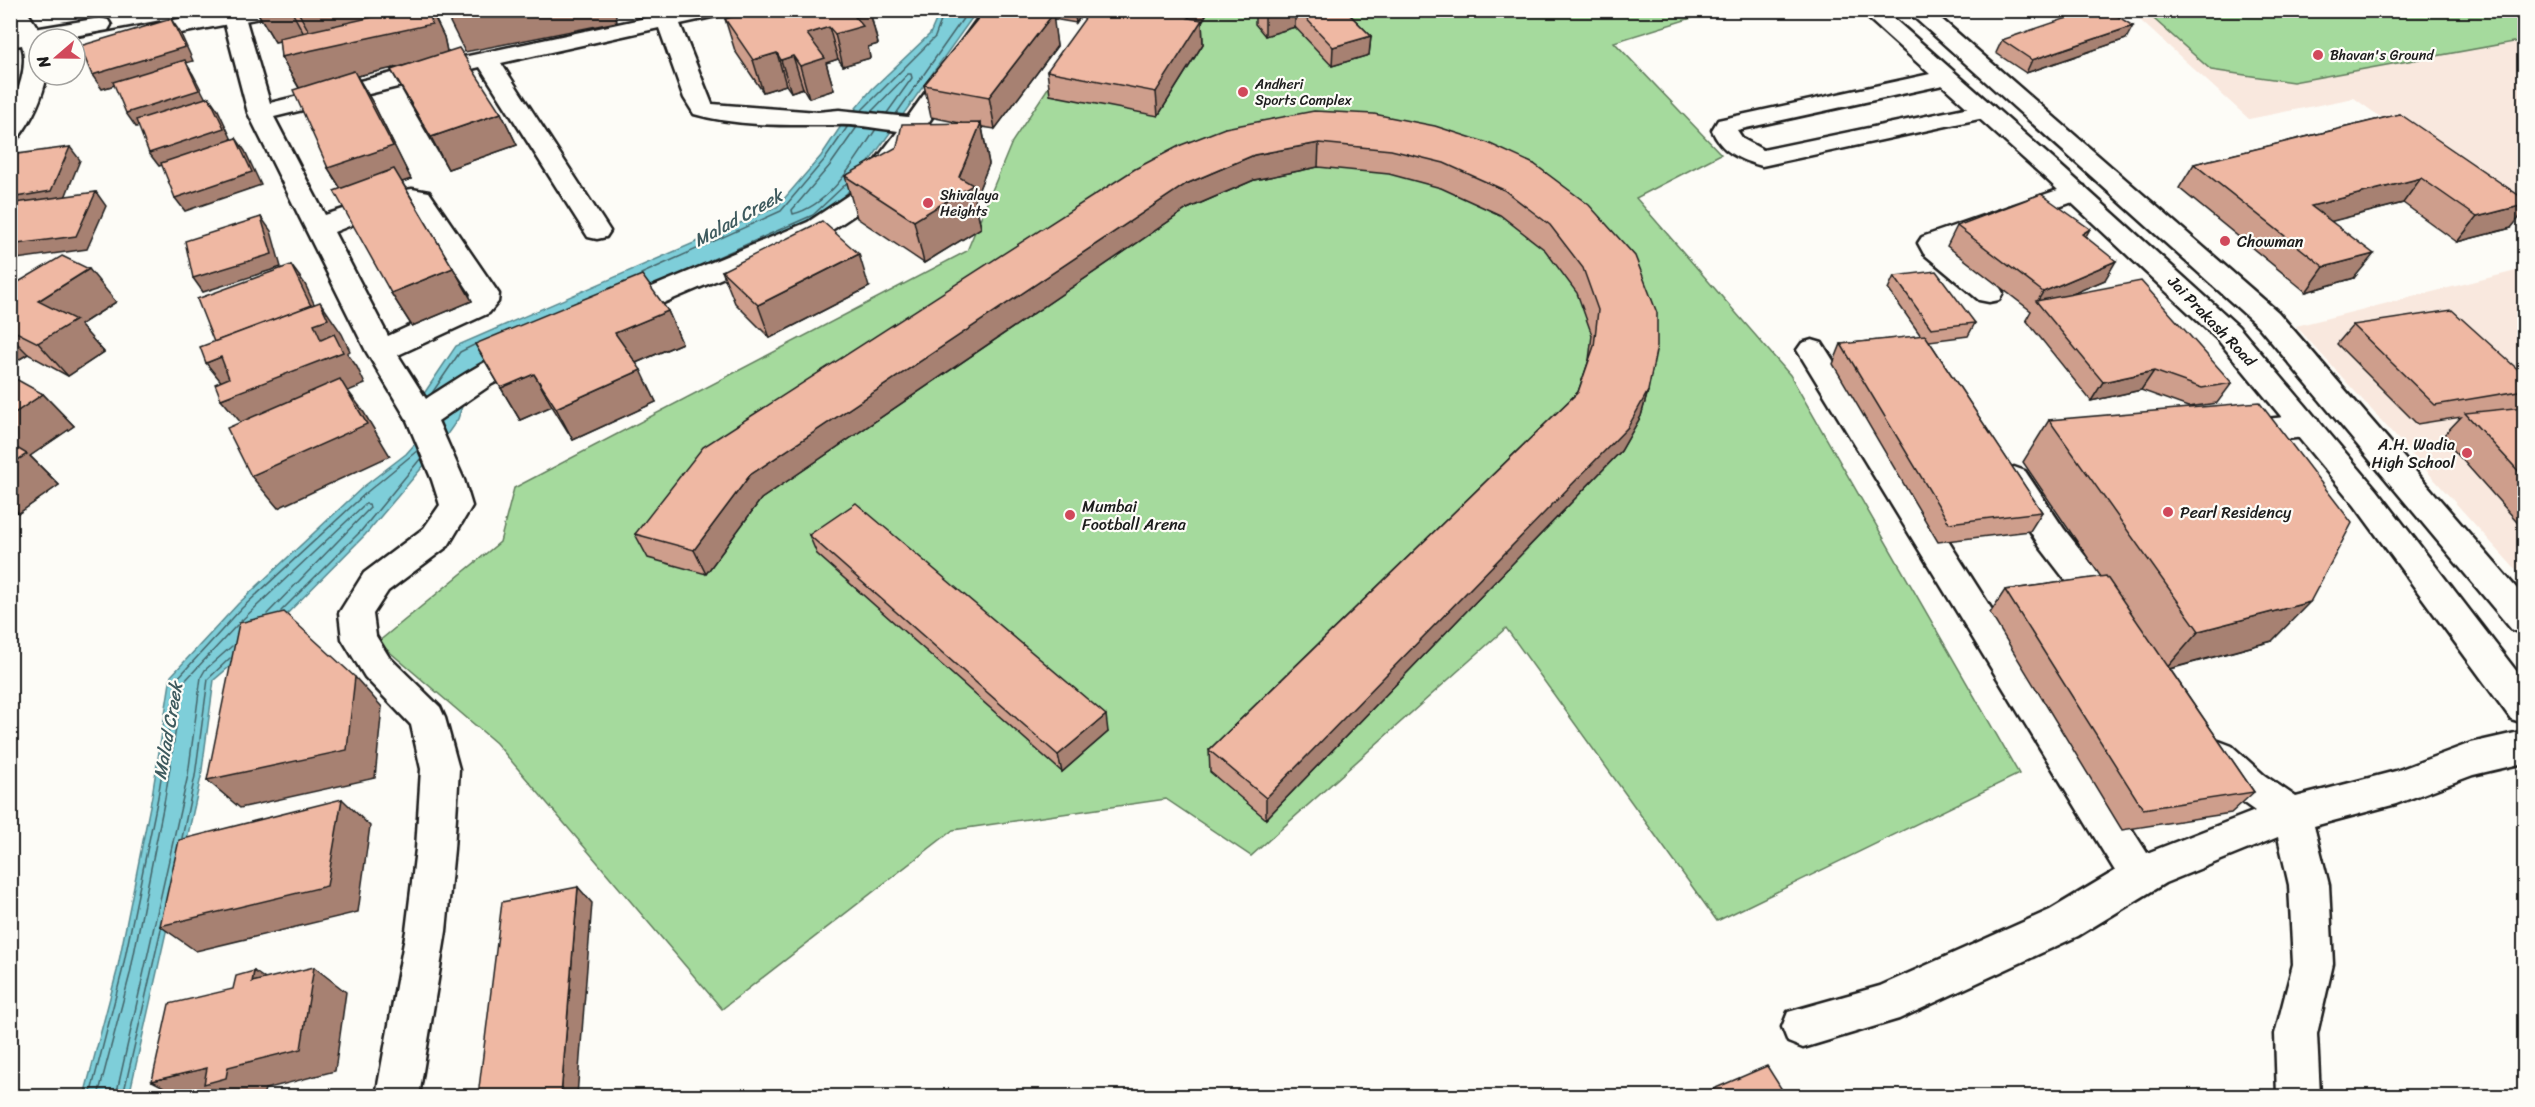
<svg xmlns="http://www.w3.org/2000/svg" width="2535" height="1107" font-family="Sriracha,sans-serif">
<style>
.built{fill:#f9e8de}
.green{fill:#a5da9d;stroke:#607b5c;stroke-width:1.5}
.water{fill:#7eced9;stroke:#57878d;stroke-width:1.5}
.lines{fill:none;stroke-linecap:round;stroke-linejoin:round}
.shore{stroke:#436368;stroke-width:1.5}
.minor-casing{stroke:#1c1c1c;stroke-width:5}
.tertiary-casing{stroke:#1c1c1c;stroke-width:5}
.secondary-casing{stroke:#1c1c1c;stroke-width:5}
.minor{fill:#fdfcf7;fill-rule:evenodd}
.tertiary{fill:#fdfcf7;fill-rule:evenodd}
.secondary{fill:#fdfcf7;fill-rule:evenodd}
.wall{fill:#ce9e8c;stroke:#1c1c1c;stroke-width:1.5}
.shaded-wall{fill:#a78172;stroke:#1c1c1c;stroke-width:1.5}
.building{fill:#efb8a3;stroke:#1c1c1c;stroke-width:1.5}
.poi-dot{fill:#d1495b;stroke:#fdfcf7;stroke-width:2}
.labels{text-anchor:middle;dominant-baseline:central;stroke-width:4.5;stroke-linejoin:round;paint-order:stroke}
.far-poi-label{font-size:14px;fill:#1c1c1c;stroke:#fdfcf7;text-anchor:start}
.poi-label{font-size:16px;fill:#1c1c1c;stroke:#fdfcf7;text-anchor:start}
.street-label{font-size:16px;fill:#1c1c1c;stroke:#fdfcf7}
.water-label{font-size:18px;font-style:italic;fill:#3e5a5e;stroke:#fdfcf7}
</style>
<rect width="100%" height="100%" fill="#fdfcf7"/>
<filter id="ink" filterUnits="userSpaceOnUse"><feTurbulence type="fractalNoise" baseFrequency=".0167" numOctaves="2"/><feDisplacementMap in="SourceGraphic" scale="12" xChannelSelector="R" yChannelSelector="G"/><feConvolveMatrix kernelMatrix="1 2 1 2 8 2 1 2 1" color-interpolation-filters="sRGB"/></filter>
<g filter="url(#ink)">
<!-- built -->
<g class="built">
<polygon points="2130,11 2524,11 2524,221 2354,98 2249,119"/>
<polygon points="2524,269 2524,579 2296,326"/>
</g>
<!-- green -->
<g class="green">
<polygon points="1099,11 1714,11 1614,42 1721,154 1636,198 1790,375 2019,774 1717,921 1506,628 1251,856 1166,799 953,830 722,1009 496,743 378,642 500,542 514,488 967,251 1012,142"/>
<polygon points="2145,11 2522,11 2524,12 2524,40 2293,82 2211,70"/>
</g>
<!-- water -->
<polygon class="water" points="940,11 977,11 847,193 817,220 473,372 458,419 431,457 365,535 263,638 214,680 201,777 129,1096 84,1096 117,971 152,796 171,676 238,604 363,487 406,454 422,436 419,401 456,346 777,207 821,156 841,126 872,89 930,34"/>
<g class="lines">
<!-- shore -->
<g class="shore">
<polyline points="861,111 935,37 945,10"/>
<polyline points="871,112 908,74 911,74 912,78 887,113"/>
<polyline points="896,114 969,10"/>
<path d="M857,127L831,164L792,210L793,214C832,204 855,160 876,129"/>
<polyline points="709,261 813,215 846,184"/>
<polyline points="641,274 781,211 825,159 848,126"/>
<polyline points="432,393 460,352 474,345"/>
<polyline points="281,611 361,531 421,458"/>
<polyline points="241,621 365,504 369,504 370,508 267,614"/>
<polyline points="182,838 195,776 208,679 230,658"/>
<polyline points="90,1096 122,972 158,797 177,679 242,608 367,492 418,450"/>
<polyline points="98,1096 130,974 165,798 183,683 237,625"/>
<polyline points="116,1096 188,775 201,677 205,670 232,646"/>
<polyline points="123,1096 161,929"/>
</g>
<defs>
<g id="minor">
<path d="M10,10H26L45,39H39V75H47C42,99 33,118 19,137L10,139C10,130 9,119 11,111C16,93 24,79 24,60C25,38 10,29 10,10Z"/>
<path d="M221,10H243L270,103L417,67L655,16L653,10H724L721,15L680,24L712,104L818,112L839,110L908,117L984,10H1008L991,31L898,167L868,206L826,234L614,324L604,321L600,314L604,307L808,222L850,194L898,131C879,129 858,124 838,125C791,125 740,127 694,114L684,98L659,28L501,63L610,231L606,237L597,239L588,237L480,67L274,117L325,215L400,191L412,189L429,192L499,294L498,302L489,313L398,355L426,399C444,387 514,341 533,342C536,343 539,344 542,345L547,352L542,359L492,384L438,421L464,480L472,506L448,546L388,591L373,614L376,636L389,657L440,707L445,718L459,769L454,849L446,931L419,1096H376L406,931L416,849L421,769L411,725L365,677L342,639L339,613L364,573L424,528L440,505L432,480L406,418L366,351L248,113ZM412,205L471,294L470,298L388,336L334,232L379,214Z"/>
<path d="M1944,71L1952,73L1956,78L1952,83L1737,130L1743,139L1763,150L1984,104L1993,106L1996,111L1993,116L1762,166C1740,160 1721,152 1712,130L1718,120Z"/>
<polygon points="2075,184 2084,186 2088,192 2084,198 1949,246 1999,286 2003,293 1999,300 1989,302 1979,300 1924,254 1918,243 1922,237"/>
<path d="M1812,340L1822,343L2147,853L2255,811C2235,797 2211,780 2201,757L2206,746L2219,741L2232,746L2264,775L2296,797L2396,771L2471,743L2524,731V763L2473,775L2396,804L2314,826L2329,885L2333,964L2317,1034L2320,1096H2277L2275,1034L2293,964L2289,885L2278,837L2165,883L2078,936L1899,1019L1803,1048L1788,1042L1782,1027L1788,1012L1880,986L2050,910L2115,871L1797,350L1802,343Z"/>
<polygon points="2306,415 2317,418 2321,426 2317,434 2306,437 2236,444 2225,441 2221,433 2225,425 2236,422"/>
<polygon points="2014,467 2025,471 2064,529 2124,605 2129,615 2124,625 2112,629 2100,625 2040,547 1998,479 2003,471"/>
</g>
<g id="tertiary">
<polygon points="226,10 276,10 273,15 265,17 75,53 75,39"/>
<polygon points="100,18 108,20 111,25 108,30 57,39 39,39 39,42 10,47 10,33"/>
</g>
<g id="secondary">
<polygon points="1859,10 1884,10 2061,166 2238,326 2377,490 2524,681 2524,723 2511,719 2355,506 2218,340 2043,176"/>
<polygon points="1906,10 1931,10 2278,312 2524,597 2524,634 2512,630 2258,326"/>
</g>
</defs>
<!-- minor casing -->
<use href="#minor" class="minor-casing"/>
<!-- tertiary casing -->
<use href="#tertiary" class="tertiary-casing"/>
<!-- secondary casing -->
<use href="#secondary" class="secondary-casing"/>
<!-- minor -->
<use href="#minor" class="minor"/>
<!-- tertiary -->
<use href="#tertiary" class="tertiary"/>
<!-- secondary -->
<use href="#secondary" class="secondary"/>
</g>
<!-- wall -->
<g class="wall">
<polygon points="256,10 431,10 444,37 447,52 501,113 517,145 448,169 409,102 391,70 406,65 357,76 373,103 411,179 402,182 472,301 412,326 391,293 341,189 328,168 299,88 281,57 280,41 275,42"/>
<polygon points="985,10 1085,10 1076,23 1053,19 1057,46 995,129 982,127 989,164 975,199 981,228 924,263 857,218 845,176 960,123 931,117 924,85"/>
<polygon points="1255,10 1345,10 1371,36 1369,55 1332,66 1295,27 1265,36 1255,24"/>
<polygon points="870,12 878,44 868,47 870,58 843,66 838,59 826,63 834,90 809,98 803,88 791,92 786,85 763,92 735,51 725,19"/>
<polygon points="1202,22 1203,44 1158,116 1050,95 1047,71"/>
<polygon points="2126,39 2026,73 1996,53 2002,40"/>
<polygon points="2400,114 2511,228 2457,242 2403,203 2331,221 2354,278 2306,292 2179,188 2194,164"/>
<polygon points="1225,128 1534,164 1648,391 1641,416 1621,451 1266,819 1210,772 1209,750 1578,392 1589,360 1592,335 1577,293 1545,250 1500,215 1441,188 1389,174 1318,167 1254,180 1187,209 761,499 706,574 648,558 635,534"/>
<polygon points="1957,226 2086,237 2105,280 2071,294 2232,383 2217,403 2188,407 2141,390 2091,401 2026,320 2031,311 1947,246"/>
<polygon points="722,271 869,287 770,338 735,303"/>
<polygon points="1894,276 1975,323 1968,336 1929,341 2042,512 2030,531 1938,542 1833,364 1841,344 1921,336 1888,289"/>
<polygon points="10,287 116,302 80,325 104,352 68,376 28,354 10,365"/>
<polygon points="668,311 682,343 636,363 656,402 573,440 552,406 520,420 475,344"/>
<polygon points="2353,325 2524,375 2524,402 2520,407 2524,407 2524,529 2442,437 2461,417 2417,424 2337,344"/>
<polygon points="10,381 43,394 74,426 30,456 59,485 19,513 10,509"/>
<polygon points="2049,420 2272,641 2170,669 2254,792 2231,813 2122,830 1990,613 2005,590 2101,577 2023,462"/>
<polygon points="809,535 1108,732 1062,772 817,554"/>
</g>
<!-- shaded-wall -->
<g class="shaded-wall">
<polygon points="256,10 291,10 305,36 275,42"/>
<polygon points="297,10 420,10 315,42"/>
<polygon points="429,10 431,10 444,37 448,56 357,76 373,103 411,179 348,200 328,168 300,89 281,57"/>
<polygon points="501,10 615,10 617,22 465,52 449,20"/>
<polygon points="1074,10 1085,10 1076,23"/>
<polygon points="1193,10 1209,10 1202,22 1203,44 1158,116 1156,92 1188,18"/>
<polygon points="1287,10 1295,10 1295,27 1265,36 1265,17"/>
<polygon points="870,12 878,44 868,47 870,58 843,66 835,34 855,17"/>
<polygon points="1053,14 1057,46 995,129 989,97"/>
<polygon points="171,19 180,32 193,61 186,63 193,74 208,103 136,127 126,113 186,63 102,89 92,75"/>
<polygon points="2133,26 2126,39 2026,73 2032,60"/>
<polygon points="829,27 838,59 826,63 834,90 809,98 800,66 807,34"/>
<polygon points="1371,36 1369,55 1332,66 1333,47"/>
<polygon points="777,53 786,85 763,92 753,60"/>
<polygon points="793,56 803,88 791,92 781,60"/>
<polygon points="209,97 218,110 233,142 159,166 149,153"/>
<polygon points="501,113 517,145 448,169 431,137"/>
<polygon points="981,123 989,164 975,199 981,228 924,263 914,221 959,177"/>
<polygon points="236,138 245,151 261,185 185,211 175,198"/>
<polygon points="1319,143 1318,167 1254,180 1187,209 761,499 706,574 694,550 750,475 1186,184 1254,155"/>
<polygon points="70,147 80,160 62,205 10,213 10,198"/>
<polygon points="2421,178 2403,203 2294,231 2311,206"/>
<polygon points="96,192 106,206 87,249 10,260 10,245"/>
<polygon points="2524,205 2524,212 2511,228 2457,242 2477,217"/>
<polygon points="261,217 271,231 281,267 203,292 193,278"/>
<polygon points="2090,229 2079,249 2082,234"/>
<polygon points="859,254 869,287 770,338 758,305"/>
<polygon points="2374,254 2354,278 2306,292 2324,267"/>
<polygon points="2116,261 2105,280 2042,307 2037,302 2043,292"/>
<polygon points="291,265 305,284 322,321 320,302 342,334 350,351 347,353 357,367 365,384 348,391 363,411 390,456 278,508 251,476 248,431 221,399 232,395 206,363 221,357"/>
<polygon points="453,268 472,301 412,326 391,293"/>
<polygon points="89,269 116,302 80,325 104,352 68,376 38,343 38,301"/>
<polygon points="668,311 682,343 631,365 615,333"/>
<polygon points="10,336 28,354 10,365"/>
<polygon points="641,370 656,402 573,440 556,408"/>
<polygon points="2154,371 2141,390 2091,401 2103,382"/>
<polygon points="534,374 552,406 520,420 501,388"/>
<polygon points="1648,391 1641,416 1621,451 1266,819 1266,798"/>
<polygon points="43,394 74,426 30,456 59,485 19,513 10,506 10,416"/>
<polygon points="2310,602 2272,641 2165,670 2199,631"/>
<polygon points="355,677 382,707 375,778 240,808 207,780"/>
<polygon points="1106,715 1108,732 1062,772 1058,755"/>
<polygon points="342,799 370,826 358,912 196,951 160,926"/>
<polygon points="578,887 592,903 577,1096 561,1096"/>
<polygon points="314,967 346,992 335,1071 265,1089 263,1096 226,1096 223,1095 216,1096 181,1096 152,1081 207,1068 228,1067"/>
<polygon points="254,971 288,995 252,982"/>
</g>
<!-- building -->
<g class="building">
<polygon points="404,10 429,10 432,24 281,57 279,38"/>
<polygon points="448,10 501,10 449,20"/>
<polygon points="753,10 869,10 870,12 855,17 863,26 835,34 829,27 807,34 825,58 800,66 793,56 781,60 777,53 753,60 725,19"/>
<polygon points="985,10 1031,10 1053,14 989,97 924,85"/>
<polygon points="1091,10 1193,10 1188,18 1202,20 1156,92 1047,71"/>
<polygon points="1260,10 1287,10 1265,17"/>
<polygon points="1298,10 1345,10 1371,36 1333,47"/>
<polygon points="2091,10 2108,10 2133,26 2032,60 2002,40"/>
<polygon points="171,19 185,47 92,75 80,46"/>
<polygon points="459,48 501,113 431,137 391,70"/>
<polygon points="185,60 199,90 126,113 113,82"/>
<polygon points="354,71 393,146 328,168 293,90"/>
<polygon points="209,97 224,128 149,153 136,120"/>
<polygon points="1314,111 1374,114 1435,126 1488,143 1534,164 1589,205 1635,256 1657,313 1657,346 1648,391 1628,427 1266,798 1209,750 1578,392 1594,346 1598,310 1583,268 1550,225 1504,190 1444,163 1391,150 1319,143 1254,155 1186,184 750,475 694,550 635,534 703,447 1135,169 1181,145 1225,128"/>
<polygon points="2400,114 2524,199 2524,205 2477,217 2421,178 2311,206 2374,254 2324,267 2194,164"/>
<polygon points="981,123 959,177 973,185 914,221 845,176 897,147 902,124"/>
<polygon points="236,138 252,172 175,198 161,163"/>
<polygon points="70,147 51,191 10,198 10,155"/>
<polygon points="394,169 453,268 391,293 334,191"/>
<polygon points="96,192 76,236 10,245 10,212 15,203"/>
<polygon points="2041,194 2090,229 2082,234 2116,261 2043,292 1957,226"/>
<polygon points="261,217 272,254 193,278 185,241"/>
<polygon points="822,221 859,254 758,305 722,271"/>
<polygon points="62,256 89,269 38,301 76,320 38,343 10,329 10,287"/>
<polygon points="291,265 311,306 214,342 197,299"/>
<polygon points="1936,271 1975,323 1931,328 1894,276"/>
<polygon points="642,275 668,311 615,333 641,370 556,408 534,374 501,388 475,344"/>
<polygon points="2141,281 2232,383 2202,388 2154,371 2103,382 2036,301"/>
<polygon points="320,302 328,319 314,324 321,340 334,334 343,352 221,399 215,384 229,378 221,357 206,363 200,347"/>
<polygon points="2452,310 2524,375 2524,390 2435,405 2353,325"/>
<polygon points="1925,335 2042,512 1949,523 1841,344"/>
<polygon points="14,378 43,394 10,416 10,381"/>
<polygon points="340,379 367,424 251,476 227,428"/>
<polygon points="2259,402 2352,523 2310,602 2199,631 2049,420"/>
<polygon points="2524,407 2524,477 2465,413"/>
<polygon points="10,444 27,454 10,465"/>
<polygon points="856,503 1106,715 1058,755 809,535"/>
<polygon points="2106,576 2254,792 2143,809 2005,590"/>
<polygon points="284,612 355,677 347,750 207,780 239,623"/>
<polygon points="342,799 327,886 160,926 179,840"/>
<polygon points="578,887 561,1096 478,1096 502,902"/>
<polygon points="314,967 301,1049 228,1067 226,1078 204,1084 207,1068 152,1081 169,1004 233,989 236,976 254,971 252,982"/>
<polygon points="1767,1066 1786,1096 1697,1096"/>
</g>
</g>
<!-- markers -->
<g class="poi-dot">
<circle cx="2318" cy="55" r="6"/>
<circle cx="1243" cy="92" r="6"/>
<circle cx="928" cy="203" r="6"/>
<circle cx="2225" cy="241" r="6"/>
<circle cx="2467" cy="453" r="6"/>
<circle cx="2168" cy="512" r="6"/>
<circle cx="1070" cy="515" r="6"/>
</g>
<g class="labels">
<!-- far-poi labels -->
<g class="far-poi-label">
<text x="2330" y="55">Bhavan's Ground</text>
<text x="1255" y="84">Andheri<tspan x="1255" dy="16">Sports Complex</tspan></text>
<text x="940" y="195">Shivalaya<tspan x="940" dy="16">Heights</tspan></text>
</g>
<!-- poi labels -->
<g class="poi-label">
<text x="2237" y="241">Chowman</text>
<text x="2455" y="444" text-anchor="end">A.H. Wadia<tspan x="2455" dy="18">High School</tspan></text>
<text x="1082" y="506">Mumbai<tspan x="1082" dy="18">Football Arena</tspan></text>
<text x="2180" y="512">Pearl Residency</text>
</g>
<!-- street labels -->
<g class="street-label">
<text transform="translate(2212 321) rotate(46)">Jai Prakash Road</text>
</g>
<!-- water labels -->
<g class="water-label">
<text transform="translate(738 218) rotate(-29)">Malad Creek</text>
<text transform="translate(168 731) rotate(-80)">Malad Creek</text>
</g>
</g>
<!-- margin -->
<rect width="2535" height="1107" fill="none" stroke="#fdfcf7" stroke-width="36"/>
<rect x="18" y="18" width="2499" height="1071" fill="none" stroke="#1c1c1c" stroke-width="2" filter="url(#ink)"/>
<!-- north arrow -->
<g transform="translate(57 57) rotate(250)"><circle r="28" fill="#fdfcf7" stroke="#a3a29f" stroke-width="1.5"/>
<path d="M0-4.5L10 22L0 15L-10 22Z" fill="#d1495b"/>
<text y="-9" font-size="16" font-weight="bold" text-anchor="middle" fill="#1c1c1c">N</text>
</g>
</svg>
